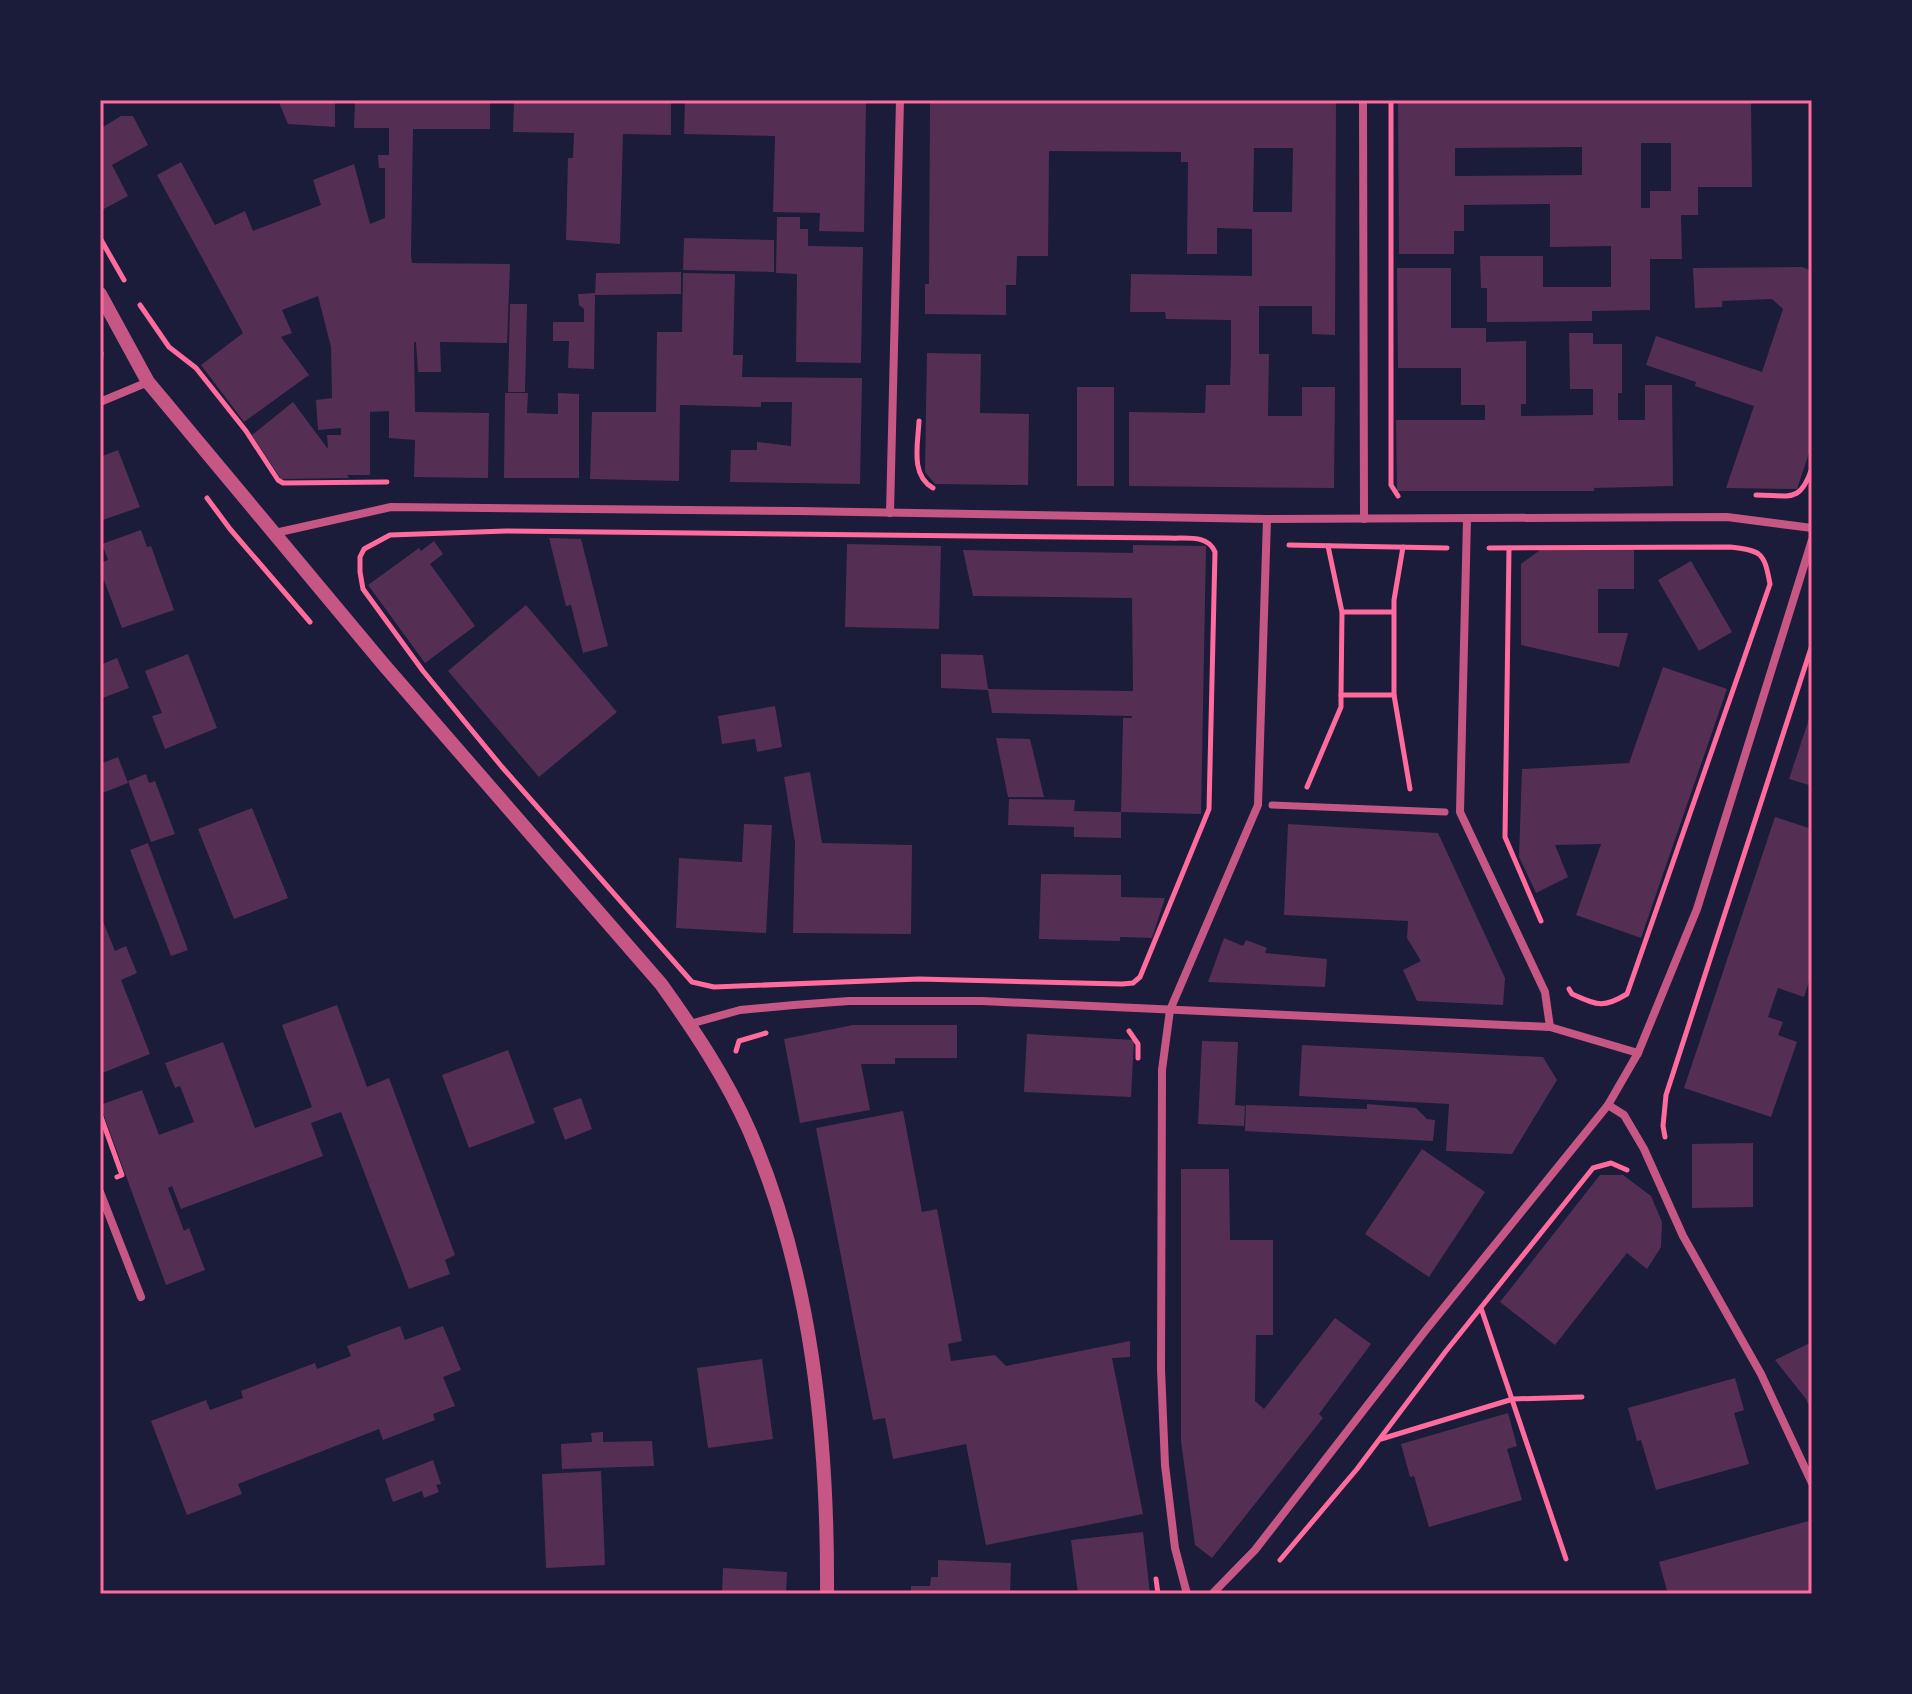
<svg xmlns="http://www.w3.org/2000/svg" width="1912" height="1694" font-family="'Fira Sans',sans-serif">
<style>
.building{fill:#542f53;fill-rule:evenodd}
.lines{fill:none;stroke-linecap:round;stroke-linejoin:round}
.path{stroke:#ff6b9d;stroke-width:5}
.pedestrian{stroke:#c65784;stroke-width:7}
.minor{stroke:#c65784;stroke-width:8}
.tertiary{stroke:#c65784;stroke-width:14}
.neatline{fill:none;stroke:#ff6b9d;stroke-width:3}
</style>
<rect width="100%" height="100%" fill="#1b1b3a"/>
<!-- building -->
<g class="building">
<polygon points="278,100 335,100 335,127 288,124"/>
<polygon points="355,100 490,100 490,129 413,129 411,256 412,263 510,264 507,343 440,342 441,372 418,372 416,342 414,342 415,412 489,413 488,478 414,477 415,440 389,438 389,411 370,412 370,475 347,475 349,478 281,479 252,435 293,402 328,449 327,435 341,435 341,428 318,430 316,400 332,398 331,347 318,296 282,310 292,333 281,337 309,375 244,422 201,365 243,333 157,175 181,162 215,225 245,211 253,231 321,205 313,180 354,164 370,224 385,218 385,168 379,168 378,155 389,155 389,128 354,128"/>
<polygon points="514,100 671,100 671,135 623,134 620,244 566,240 568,158 573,158 574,133 513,132"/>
<polygon points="685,100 866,100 864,232 819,231 820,213 773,212 775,136 684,134"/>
<path d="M930,100H1336L1335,335L1312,334V306H1259V354H1269L1268,416H1302V387H1335L1334,488L1129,486V412L1205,413L1206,385H1230L1231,353V320L1166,319L1165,312H1130L1131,274L1252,276V229L1217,228V254H1187L1188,162H1181V152L1049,151L1048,256H1017L1016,285H1006V315L925,314V284H929ZM1254,148H1293L1292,212H1253Z"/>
<path d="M1398,100H1751L1752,187H1698V215H1681L1682,259H1650V310L1592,311V321L1487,322V288H1481L1480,256H1543V287H1611V246L1550,247V204L1464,205V231H1454V254H1399ZM1641,143H1671V191H1650V208H1641ZM1582,147V175L1455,176V148Z"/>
<polygon points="121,116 133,116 148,145 112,165 128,196 100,211 100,122 103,127"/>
<polygon points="777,217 800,217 800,229 808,229 808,246 863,247 861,363 796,362 797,274 776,273"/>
<polygon points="684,238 774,240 774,272 683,270"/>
<polygon points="1802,267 1812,271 1812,444 1797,489 1726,488 1754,406 1695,386 1696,382 1646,365 1656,336 1762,372 1783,309 1772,299 1722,301 1722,307 1695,308 1693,268"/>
<polygon points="1397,268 1451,268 1451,328 1486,328 1486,342 1526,341 1526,404 1521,404 1521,416 1593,415 1593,389 1570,389 1569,333 1593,333 1593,344 1622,344 1622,393 1618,393 1618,420 1645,420 1645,385 1672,385 1673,486 1594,488 1594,491 1397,491 1396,420 1485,420 1485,405 1461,405 1461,368 1398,368"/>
<polygon points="681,272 681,294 595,295 596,273"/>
<polygon points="683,273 735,274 733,355 743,355 742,377 862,378 860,484 730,482 731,450 757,450 757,442 791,446 792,402 761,402 761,407 680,405 679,481 590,479 592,412 656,412 657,332 682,332"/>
<polygon points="595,293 594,369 568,368 569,341 553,341 553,322 584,322 584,309 579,305 578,294"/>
<polygon points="510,304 527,304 525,392 508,392"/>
<polygon points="927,353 981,354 980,413 1029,414 1028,485 935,484 925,472"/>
<rect x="1077" y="387" width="37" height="99"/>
<polygon points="505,393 528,393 527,413 558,414 558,393 579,394 579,478 504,478"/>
<polygon points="118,450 140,507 100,521 100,457"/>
<polygon points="141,530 147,547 151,546 174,610 122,628 104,580 100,591 100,563 108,560 102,544"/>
<polygon points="549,538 581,539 608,646 583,653 571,605 566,606"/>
<polygon points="434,541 443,554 430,564 475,626 425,663 368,585 419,548 421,551"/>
<polygon points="847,544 941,546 939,629 845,627"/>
<polygon points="1133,545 1206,546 1201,814 1121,812 1123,718 1132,718 1132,716 992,713 988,690 941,688 941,654 983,655 988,689 1133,691 1132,598 973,596 963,550 1133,553"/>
<polygon points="1634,549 1634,589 1598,589 1598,633 1628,633 1619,667 1521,645 1521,564 1540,550"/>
<polygon points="1691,561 1732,632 1699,651 1658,580"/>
<polygon points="526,605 617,712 539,777 448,671"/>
<polygon points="188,654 217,728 165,749 152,716 162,713 145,671"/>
<polygon points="117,658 129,688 100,699 100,665"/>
<polygon points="1663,667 1727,689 1641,938 1576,915 1601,844 1555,845 1568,877 1536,893 1519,857 1522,769 1629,763"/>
<polygon points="775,706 782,747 757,752 755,739 722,744 718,716"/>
<polygon points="1809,719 1812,720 1812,786 1789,779"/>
<polygon points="996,738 1030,739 1044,797 1008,797"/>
<polygon points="118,757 128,783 100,794 100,764"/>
<polygon points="810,772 822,843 912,845 911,934 793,933 795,843 784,777"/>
<polygon points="146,774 149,783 155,781 175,834 151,842 128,781"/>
<polygon points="1009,799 1075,800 1074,811 1121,812 1121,838 1074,837 1074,827 1008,825"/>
<polygon points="252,808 288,898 234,919 198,829"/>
<polygon points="1775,817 1812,829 1812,972 1804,997 1778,988 1768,1017 1783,1022 1778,1035 1797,1042 1771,1117 1684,1088"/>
<polygon points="744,824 772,825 766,933 676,928 679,858 742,862"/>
<polygon points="1288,824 1438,833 1505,978 1503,1005 1417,1001 1403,970 1421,961 1407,938 1408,921 1284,915"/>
<polygon points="148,843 188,950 171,956 130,850"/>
<polygon points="1041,874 1121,875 1121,897 1165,898 1152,938 1120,937 1120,941 1039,939"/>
<polygon points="100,914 115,951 126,946 137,973 121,980 150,1054 100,1074"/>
<polygon points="1224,938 1243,946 1246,940 1267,948 1265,953 1327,959 1325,987 1208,982"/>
<polygon points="337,1005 367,1087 389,1078 455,1255 445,1260 450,1274 409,1289 341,1112 311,1123 323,1156 181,1209 172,1186 168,1188 184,1231 189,1228 205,1270 166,1285 100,1105 142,1090 159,1135 194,1122 180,1086 175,1088 165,1063 223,1042 255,1128 312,1107 282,1025"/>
<polygon points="853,1025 957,1025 957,1058 895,1058 895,1064 861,1064 870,1110 800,1123 784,1039"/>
<polygon points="1027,1034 1134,1040 1131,1097 1024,1092"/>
<polygon points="1202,1041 1238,1042 1235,1105 1245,1106 1244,1126 1198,1124"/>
<polygon points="1302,1045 1543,1057 1557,1080 1512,1154 1446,1151 1449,1104 1299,1096"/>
<polygon points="508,1050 535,1123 469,1148 442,1075"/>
<polygon points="581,1098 592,1129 565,1140 553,1108"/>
<polygon points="1367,1104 1416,1108 1427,1119 1435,1120 1433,1141 1245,1131 1246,1105 1367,1109"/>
<polygon points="903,1111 922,1212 937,1209 962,1341 948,1344 951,1361 995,1355 1006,1366 1130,1341 1130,1357 1112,1358 1143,1514 986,1545 966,1444 893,1459 885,1418 873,1420 816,1128"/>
<polygon points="1753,1143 1753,1207 1692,1208 1692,1144"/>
<polygon points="1422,1149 1485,1192 1429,1277 1365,1234"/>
<polygon points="1181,1169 1229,1169 1230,1240 1273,1240 1273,1335 1256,1335 1255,1401 1264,1409 1335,1318 1371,1344 1319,1414 1323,1418 1212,1558 1195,1545 1181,1441"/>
<polygon points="1600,1175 1623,1175 1651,1196 1662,1222 1661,1247 1647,1269 1627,1253 1555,1345 1500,1302"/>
<polygon points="400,1326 405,1340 443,1326 461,1370 443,1377 455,1406 433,1414 435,1420 383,1440 379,1429 238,1484 242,1494 187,1515 151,1421 206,1400 210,1410 243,1398 241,1391 315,1363 317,1369 351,1356 347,1346"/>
<polygon points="1812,1342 1812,1413 1806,1399 1775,1360"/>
<polygon points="762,1359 773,1439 708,1448 697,1368"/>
<polygon points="1735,1378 1744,1410 1734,1413 1749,1464 1656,1490 1641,1440 1637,1441 1628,1408"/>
<polygon points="1508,1413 1517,1446 1507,1449 1522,1500 1429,1527 1414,1476 1410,1477 1401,1444"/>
<polygon points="603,1432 603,1442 652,1441 654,1466 562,1469 561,1444 592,1442 591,1433"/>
<polygon points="433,1460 441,1484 436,1485 439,1492 424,1498 422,1491 393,1502 385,1479"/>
<polygon points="601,1471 605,1565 546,1568 542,1474"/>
<polygon points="1812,1520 1812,1594 1668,1594 1659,1562"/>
<polygon points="1143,1532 1150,1594 1078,1594 1071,1540"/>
<polygon points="938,1560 1011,1563 1010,1594 911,1594 911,1586 930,1586 931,1577 938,1577"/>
<polygon points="723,1568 787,1572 786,1594 722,1594"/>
</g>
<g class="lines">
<!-- path -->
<g class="path">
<polyline points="1391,100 1391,485 1398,496"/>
<polyline points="100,238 124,280"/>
<polyline points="140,305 169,347 196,368 246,431 278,480 283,483 387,482"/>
<polyline points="100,368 101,353"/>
<path d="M919,421C918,444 910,475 933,488"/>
<path d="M1756,495C1790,495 1800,504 1812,468"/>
<polyline points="207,498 230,529 310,622"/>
<path d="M506,531L1168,538C1186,539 1208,534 1215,552L1209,809L1140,977L1133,983L1122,984L919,979L714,987L692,982L502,767L423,671L363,589L360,572V557L364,549L390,535Z"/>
<polyline points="1289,545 1447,548"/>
<polyline points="1328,546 1342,612"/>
<path d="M1489,548L1730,547C1762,551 1764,552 1770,584L1627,994C1602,1009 1597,1005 1572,994L1569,989"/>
<polyline points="1509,548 1505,837 1541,921"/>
<polyline points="1394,612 1342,612 1341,695 1394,695 1394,600 1403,547"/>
<polyline points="1394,695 1410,789"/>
<polyline points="1307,787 1341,707 1341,695"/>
<polyline points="1129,1031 1138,1044 1138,1058"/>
<polyline points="736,1051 739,1041 766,1033"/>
<polyline points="100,1114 122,1175 117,1177"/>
<polyline points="1665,1137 1663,1126 1666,1095 1812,645"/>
<polyline points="1481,1308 1566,1559"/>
<polyline points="1381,1439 1513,1399 1582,1397"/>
<polyline points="1280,1560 1357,1469 1446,1351 1593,1168 1611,1163 1627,1170"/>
<polyline points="1156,1579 1158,1594"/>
</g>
<!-- pedestrian -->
<polyline class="pedestrian" points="1272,805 1445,812"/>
<!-- minor -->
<g class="minor">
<polyline points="1363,100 1364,519"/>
<polyline points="100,402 148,382"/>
<polyline points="890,513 900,100"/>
<polyline points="1467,519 1460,812 1545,992 1550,1027"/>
<polyline points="275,533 391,507 798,511 1267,519 1727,517 1812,528"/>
<polyline points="690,1024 740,1010 794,1005 849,1001 982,1001 1550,1027 1638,1053"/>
<polyline points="1608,1105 1624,1115 1644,1149 1683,1236 1761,1374 1812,1483"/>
<polyline points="100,1192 141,1297"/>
<polyline points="1187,1594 1175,1548 1165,1465 1161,1369 1162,1070 1170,1010 1258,805 1267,519"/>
<polyline points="1212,1594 1255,1550 1425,1331 1608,1105 1638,1053 1697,909 1812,540"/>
</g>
<!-- tertiary -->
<path class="tertiary" d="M100,294L148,382L384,665L661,984C694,1030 726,1078 749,1130C812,1274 828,1438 827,1594"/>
</g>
<!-- border -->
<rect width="1912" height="1694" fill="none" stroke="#1b1b3a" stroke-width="204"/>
<rect x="102" y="102" width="1708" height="1490" class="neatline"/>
</svg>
